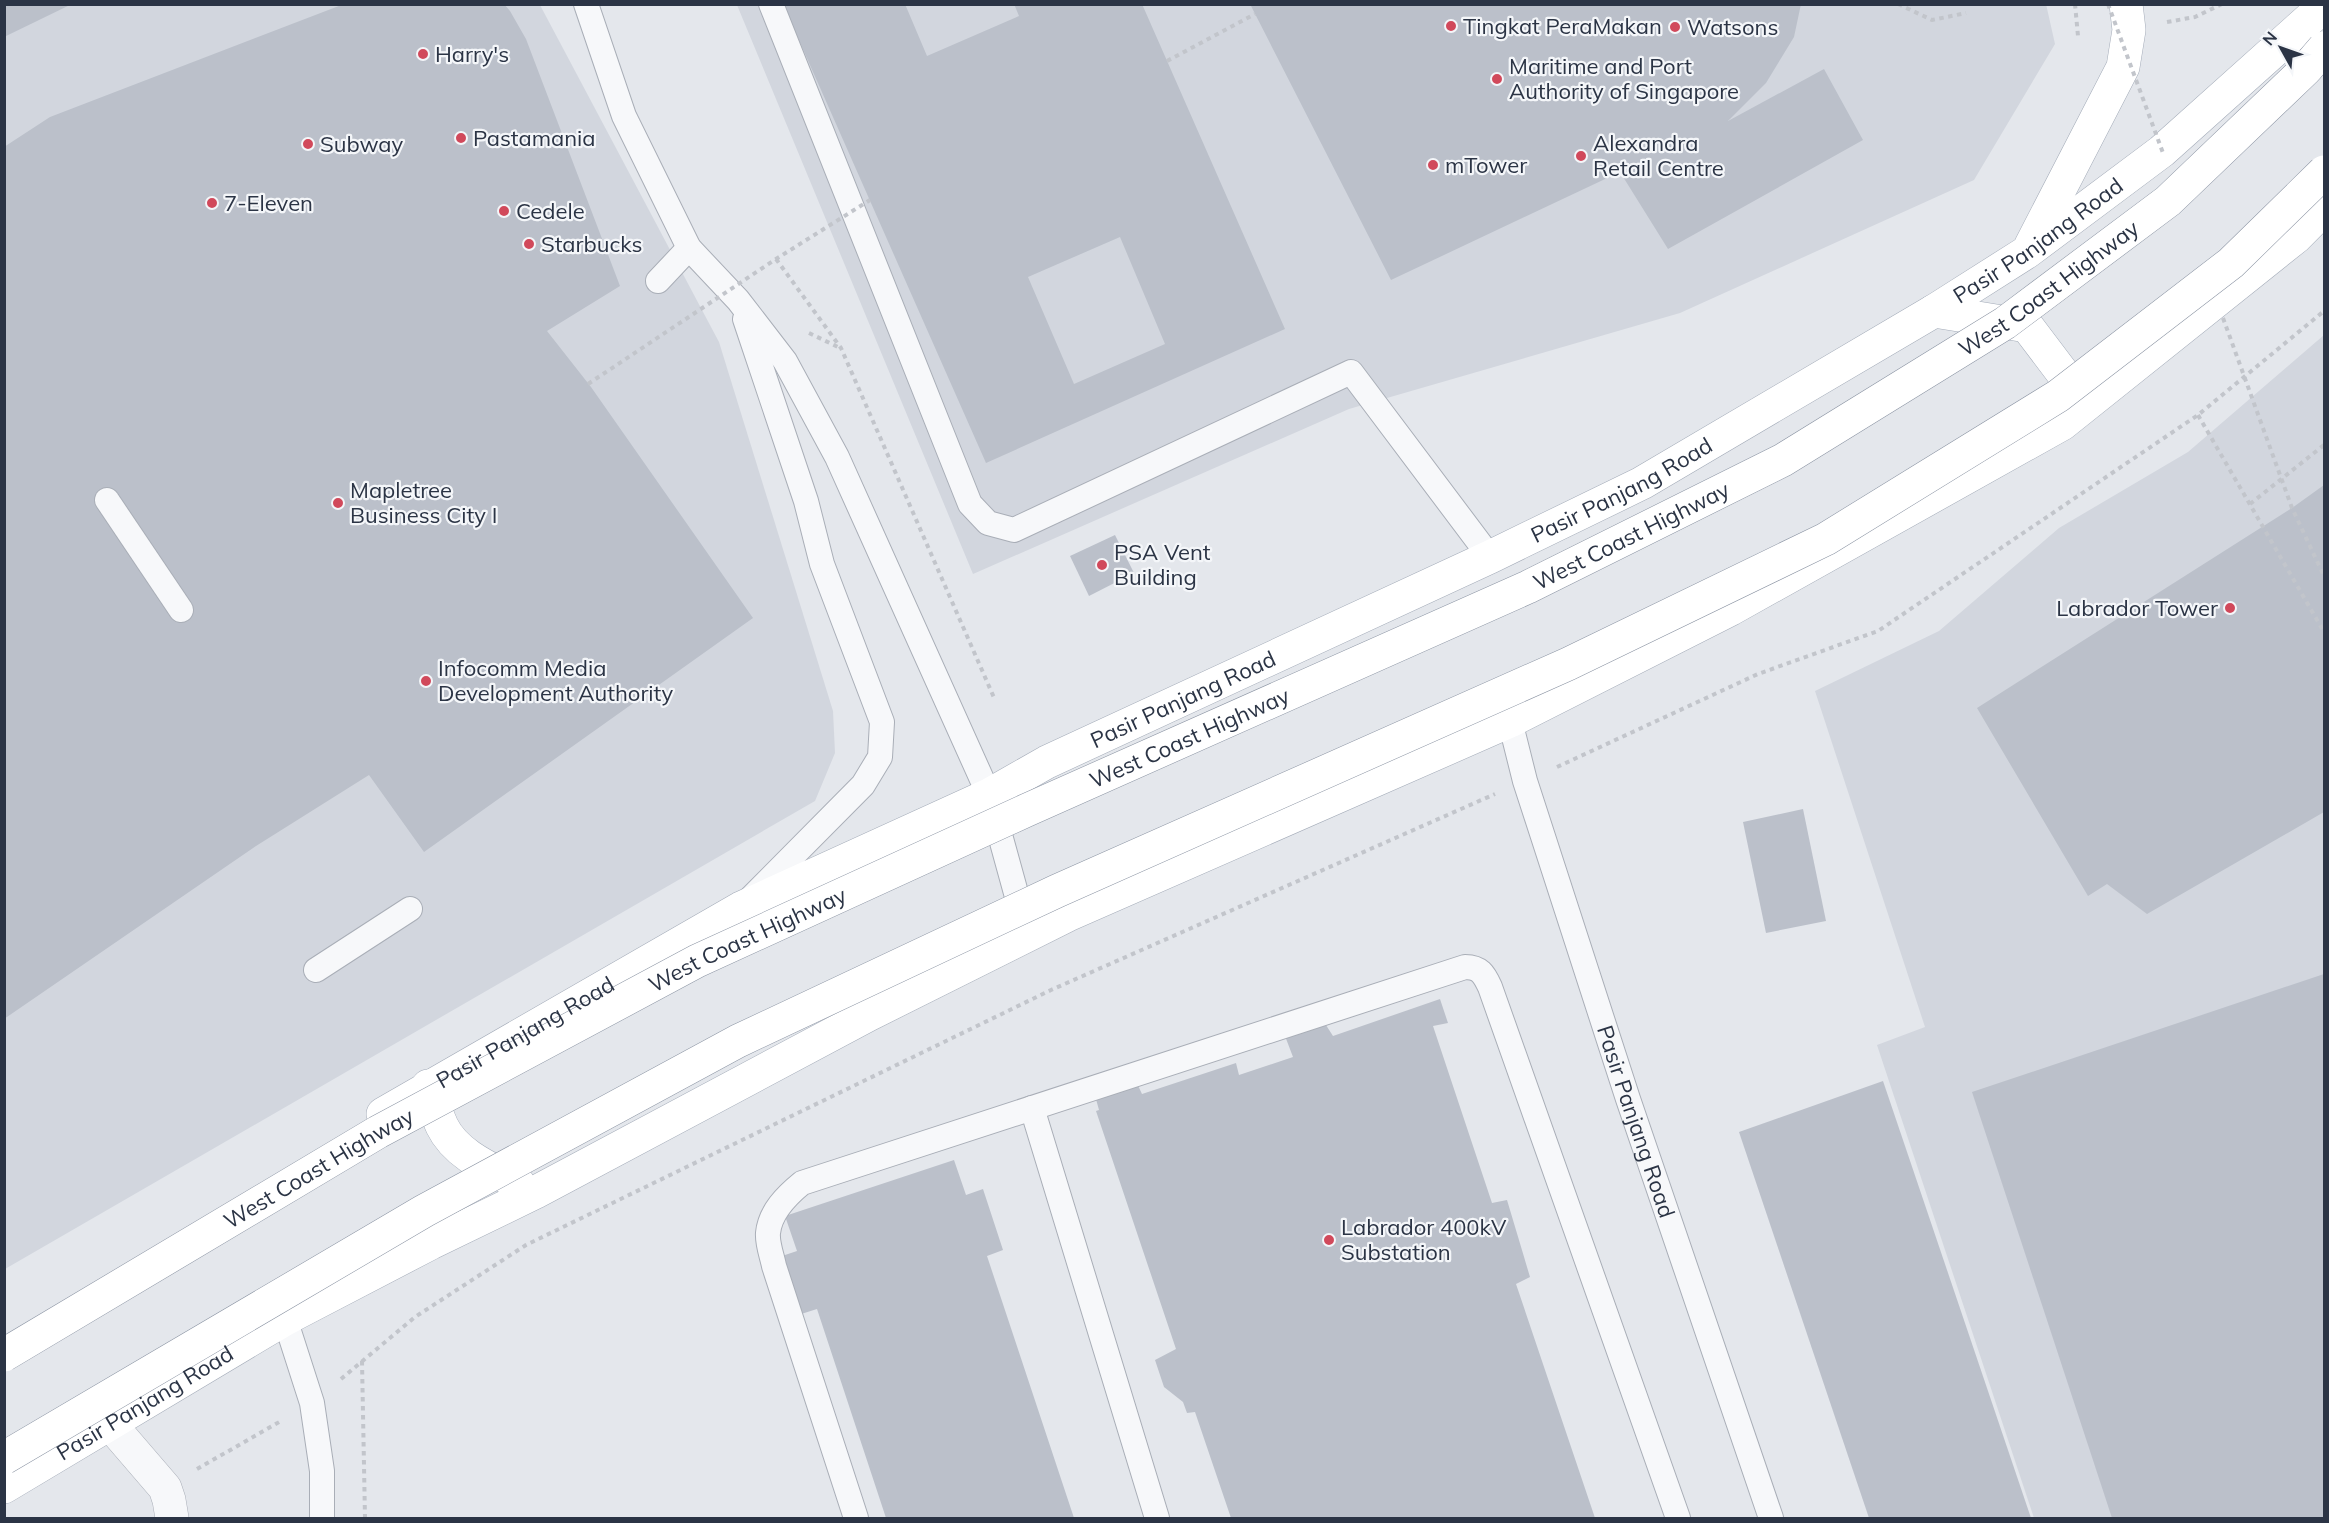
<svg xmlns="http://www.w3.org/2000/svg" width="2329" height="1523" font-family="Mulish,sans-serif">
<style>
.built{fill:#d2d6de}
.building{fill:#bbc0ca;fill-rule:evenodd}
.lines{fill:none;stroke-linecap:round;stroke-linejoin:round}
.service-casing{stroke:#a9aeb7;stroke-width:26}
.minor-casing{stroke:#a9aeb7;stroke-width:34}
.primary-casing{stroke:#a3abb8;stroke-width:34}
.path{stroke:#c2c5cb;stroke-width:4;stroke-dasharray:4.5 4.5;stroke-linecap:butt}
.service{stroke:#f7f8fa;stroke-width:24}
.minor{stroke:#f7f8fa;stroke-width:33}
.primary{stroke:#fff;stroke-width:33}
.trunk-bridge-casing{stroke:#8b94a3;stroke-width:34;stroke-linecap:butt}
.path-bridge{stroke:#c2c5cb;stroke-width:4;stroke-dasharray:4.5 4.5;stroke-linecap:butt}
.trunk-bridge{stroke:#fff;stroke-width:33}
.poi-dot{fill:#d1495b;stroke:#f4f6f9;stroke-width:2}
.labels{text-anchor:middle;dominant-baseline:central;stroke-width:4.5;stroke-linejoin:round;paint-order:stroke}
.poi-label{font-size:22px;fill:#2b3445;stroke:#f4f6f9;text-anchor:start}
.street-label{font-size:22px;fill:#2b3445;stroke:#f4f6f9}
</style>
<rect width="100%" height="100%" fill="#e4e7ec"/>
<!-- built -->
<g class="built">
<polygon points="2046,4 2055,44 1974,180 1680,313 1349,409 973,574 737,5"/>
<polygon points="5,5 540,5 719,342 833,711 835,753 815,801 5,1269"/>
<polygon points="2324,335 2324,1518 2034,1518 1877,1045 1925,1027 1815,691 1939,631 2059,528 2188,452"/>
</g>
<!-- building -->
<g class="building">
<polygon points="4,4 72,4 4,37"/>
<polygon points="344,4 504,4 510,11 526,39 620,286 547,331 591,387 753,618 424,852 369,775 256,846 4,1019 4,147 50,117"/>
<path d="M783,4H905L927,56L1019,16L1014,4H1142L1285,329L986,463ZM1120,237L1165,344L1074,384L1028,277Z"/>
<polygon points="1250,4 1801,4 1794,37 1766,83 1728,121 1824,69 1863,140 1668,249 1620,172 1391,280"/>
<polygon points="2324,485 2324,812 2147,914 2107,884 2088,896 1977,708 2292,508"/>
<polygon points="1115,535 1134,573 1089,596 1070,556"/>
<polygon points="1803,809 1826,921 1766,933 1743,822"/>
<polygon points="2324,974 2324,1518 2112,1518 1972,1092"/>
<polygon points="1440,999 1448,1023 1433,1026 1492,1203 1507,1200 1530,1277 1516,1284 1595,1518 1231,1518 1195,1412 1187,1413 1183,1402 1164,1387 1155,1360 1176,1349 1096,1111 1099,1110 1094,1092 1135,1079 1142,1094 1236,1063 1239,1075 1293,1057 1285,1036 1324,1022 1333,1036"/>
<polygon points="1883,1081 2031,1518 1869,1518 1739,1132"/>
<polygon points="954,1160 966,1195 983,1189 1003,1250 987,1256 1074,1518 886,1518 817,1309 798,1315 779,1257 797,1251 785,1216"/>
</g>
<g class="lines">
<defs>
<g id="service">
<polyline points="586,4 624,116 689,248 738,300 785,361 837,457 989,795 1024,922"/>
<polyline points="771,4 970,504 988,523 1014,530 1351,372 1490,557"/>
<polyline points="658,281 689,248"/>
<polyline points="745,319 806,501 822,564 882,722 880,757 863,785 751,898"/>
<polyline points="107,500 181,610"/>
<path id="s1" d="M1510,721L1525,781L1628,1099L1771,1518"/>
<polyline points="316,970 410,909"/>
<polyline points="1032,1108 1157,1518"/>
<polyline points="285,1319 312,1403 322,1471 322,1518"/>
<path d="M856,1518L774,1266C772,1256 767,1243 768,1233C770,1212 786,1196 802,1183L1465,967C1480,967 1484,974 1490,987L1678,1518"/>
</g>
<polyline id="minor" points="110,1424 165,1488 169,1500 172,1518"/>
<g id="primary">
<polyline points="2031,245 2123,67 2129,30 2126,4"/>
<polyline points="1934,311 2027,326 2086,404"/>
<path d="M428,1086C432,1099 436,1113 442,1126C456,1155 491,1169 518,1183"/>
<path id="s2" d="M383,1114L741,908L989,795L1047,762L1490,557L1642,483L1934,311L2027,252L2162,151L2324,6"/>
<path id="s3" d="M4,1487L285,1319L431,1243L536,1192L870,1014L1068,915L1510,721L1731,609L2062,424L2296,237L2324,209"/>
</g>
</defs>
<!-- service casing -->
<use href="#service" class="service-casing"/>
<!-- minor casing -->
<use href="#minor" class="minor-casing"/>
<!-- primary casing -->
<use href="#primary" class="primary-casing"/>
<!-- path -->
<g class="path">
<polyline points="1898,4 1932,20 1966,13"/>
<polyline points="2075,4 2078,36"/>
<polyline points="2167,22 2195,17 2222,4"/>
<polyline points="1167,61 1255,14"/>
<polyline points="776,259 841,348 995,700"/>
<polyline points="809,333 840,348"/>
<polyline points="2198,415 2324,632"/>
<polyline points="2250,504 2324,445"/>
<polyline points="1557,767 1758,674 1878,631 2198,415 2324,311"/>
<polyline points="362,1361 365,1518"/>
<polyline points="341,1379 415,1317 526,1245 1051,990 1495,794"/>
<polyline points="197,1469 281,1421"/>
</g>
<!-- service -->
<use href="#service" class="service"/>
<!-- minor -->
<use href="#minor" class="minor"/>
<!-- primary -->
<use href="#primary" class="primary"/>
<defs>
<g id="trunk-bridge">
<path id="s4" d="M4,1355L378,1132L697,961L1027,810L1528,587L1783,460L2005,323L2168,201L2306,69L2324,48"/>
<polyline points="4,1458 424,1211 738,1041 1057,891 1568,664 1826,539 2058,396 2231,263 2324,172"/>
</g>
</defs>
<!-- trunk-bridge casing -->
<use href="#trunk-bridge" class="trunk-bridge-casing"/>
<!-- path-bridge -->
<g class="path-bridge">
<polyline points="2108,4 2163,153"/>
<polyline points="2223,318 2292,508 2324,576"/>
<polyline points="588,384 776,259 870,200"/>
</g>
<!-- trunk-bridge -->
<use href="#trunk-bridge" class="trunk-bridge"/>
</g>
<!-- markers -->
<g class="poi-dot">
<circle cx="1451" cy="26" r="6"/>
<circle cx="1675" cy="27" r="6"/>
<circle cx="423" cy="54" r="6"/>
<circle cx="1497" cy="79" r="6"/>
<circle cx="461" cy="138" r="6"/>
<circle cx="308" cy="144" r="6"/>
<circle cx="1581" cy="156" r="6"/>
<circle cx="1433" cy="165" r="6"/>
<circle cx="212" cy="203" r="6"/>
<circle cx="504" cy="211" r="6"/>
<circle cx="529" cy="244" r="6"/>
<circle cx="338" cy="503" r="6"/>
<circle cx="1102" cy="565" r="6"/>
<circle cx="2230" cy="608" r="6"/>
<circle cx="426" cy="681" r="6"/>
<circle cx="1329" cy="1240" r="6"/>
</g>
<g class="labels">
<!-- poi labels -->
<g class="poi-label">
<text x="1463" y="26">Tingkat PeraMakan</text>
<text x="1687" y="27">Watsons</text>
<text x="435" y="54">Harry's</text>
<text x="1509" y="66">Maritime and Port<tspan x="1509" dy="25">Authority of Singapore</tspan></text>
<text x="473" y="138">Pastamania</text>
<text x="1593" y="143">Alexandra<tspan x="1593" dy="25">Retail Centre</tspan></text>
<text x="320" y="144">Subway</text>
<text x="1445" y="165">mTower</text>
<text x="224" y="203">7-Eleven</text>
<text x="516" y="211">Cedele</text>
<text x="541" y="244">Starbucks</text>
<text x="350" y="490">Mapletree<tspan x="350" dy="25">Business City I</tspan></text>
<text x="1114" y="552">PSA Vent<tspan x="1114" dy="25">Building</tspan></text>
<text x="2218" y="608" text-anchor="end">Labrador Tower</text>
<text x="438" y="668">Infocomm Media<tspan x="438" dy="25">Development Authority</tspan></text>
<text x="1341" y="1227">Labrador 400kV<tspan x="1341" dy="25">Substation</tspan></text>
</g>
<!-- street labels -->
<g class="street-label">
<text stroke="none"><textPath href="#s2" startOffset="1874">Pasir Panjang Road</textPath></text>
<text stroke="none"><textPath href="#s4" startOffset="2310">West Coast Highway</textPath></text>
<text stroke="none"><textPath href="#s2" startOffset="1388">Pasir Panjang Road</textPath></text>
<text stroke="none"><textPath href="#s4" startOffset="1824">West Coast Highway</textPath></text>
<text stroke="none"><textPath href="#s2" startOffset="902">Pasir Panjang Road</textPath></text>
<text stroke="none"><textPath href="#s4" startOffset="1338">West Coast Highway</textPath></text>
<text stroke="none"><textPath href="#s4" startOffset="852">West Coast Highway</textPath></text>
<text stroke="none"><textPath href="#s2" startOffset="164">Pasir Panjang Road</textPath></text>
<text stroke="none"><textPath href="#s1" startOffset="420">Pasir Panjang Road</textPath></text>
<text stroke="none"><textPath href="#s4" startOffset="366">West Coast Highway</textPath></text>
<text stroke="none"><textPath href="#s3" startOffset="164">Pasir Panjang Road</textPath></text>
</g>
</g>
<!-- border -->
<rect width="2329" height="1523" fill="none" stroke="#2b3445" stroke-width="12"/>
<!-- north arrow -->
<g transform="translate(2281 48) rotate(310)" stroke="#f4f6f9" stroke-width="4.5" paint-order="stroke">
<path d="M0-4.5L10 22L0 15L-10 22Z" fill="#2b3445"/>
<text y="-9" font-size="16" font-weight="bold" text-anchor="middle" fill="#2b3445">N</text>
</g>
</svg>
